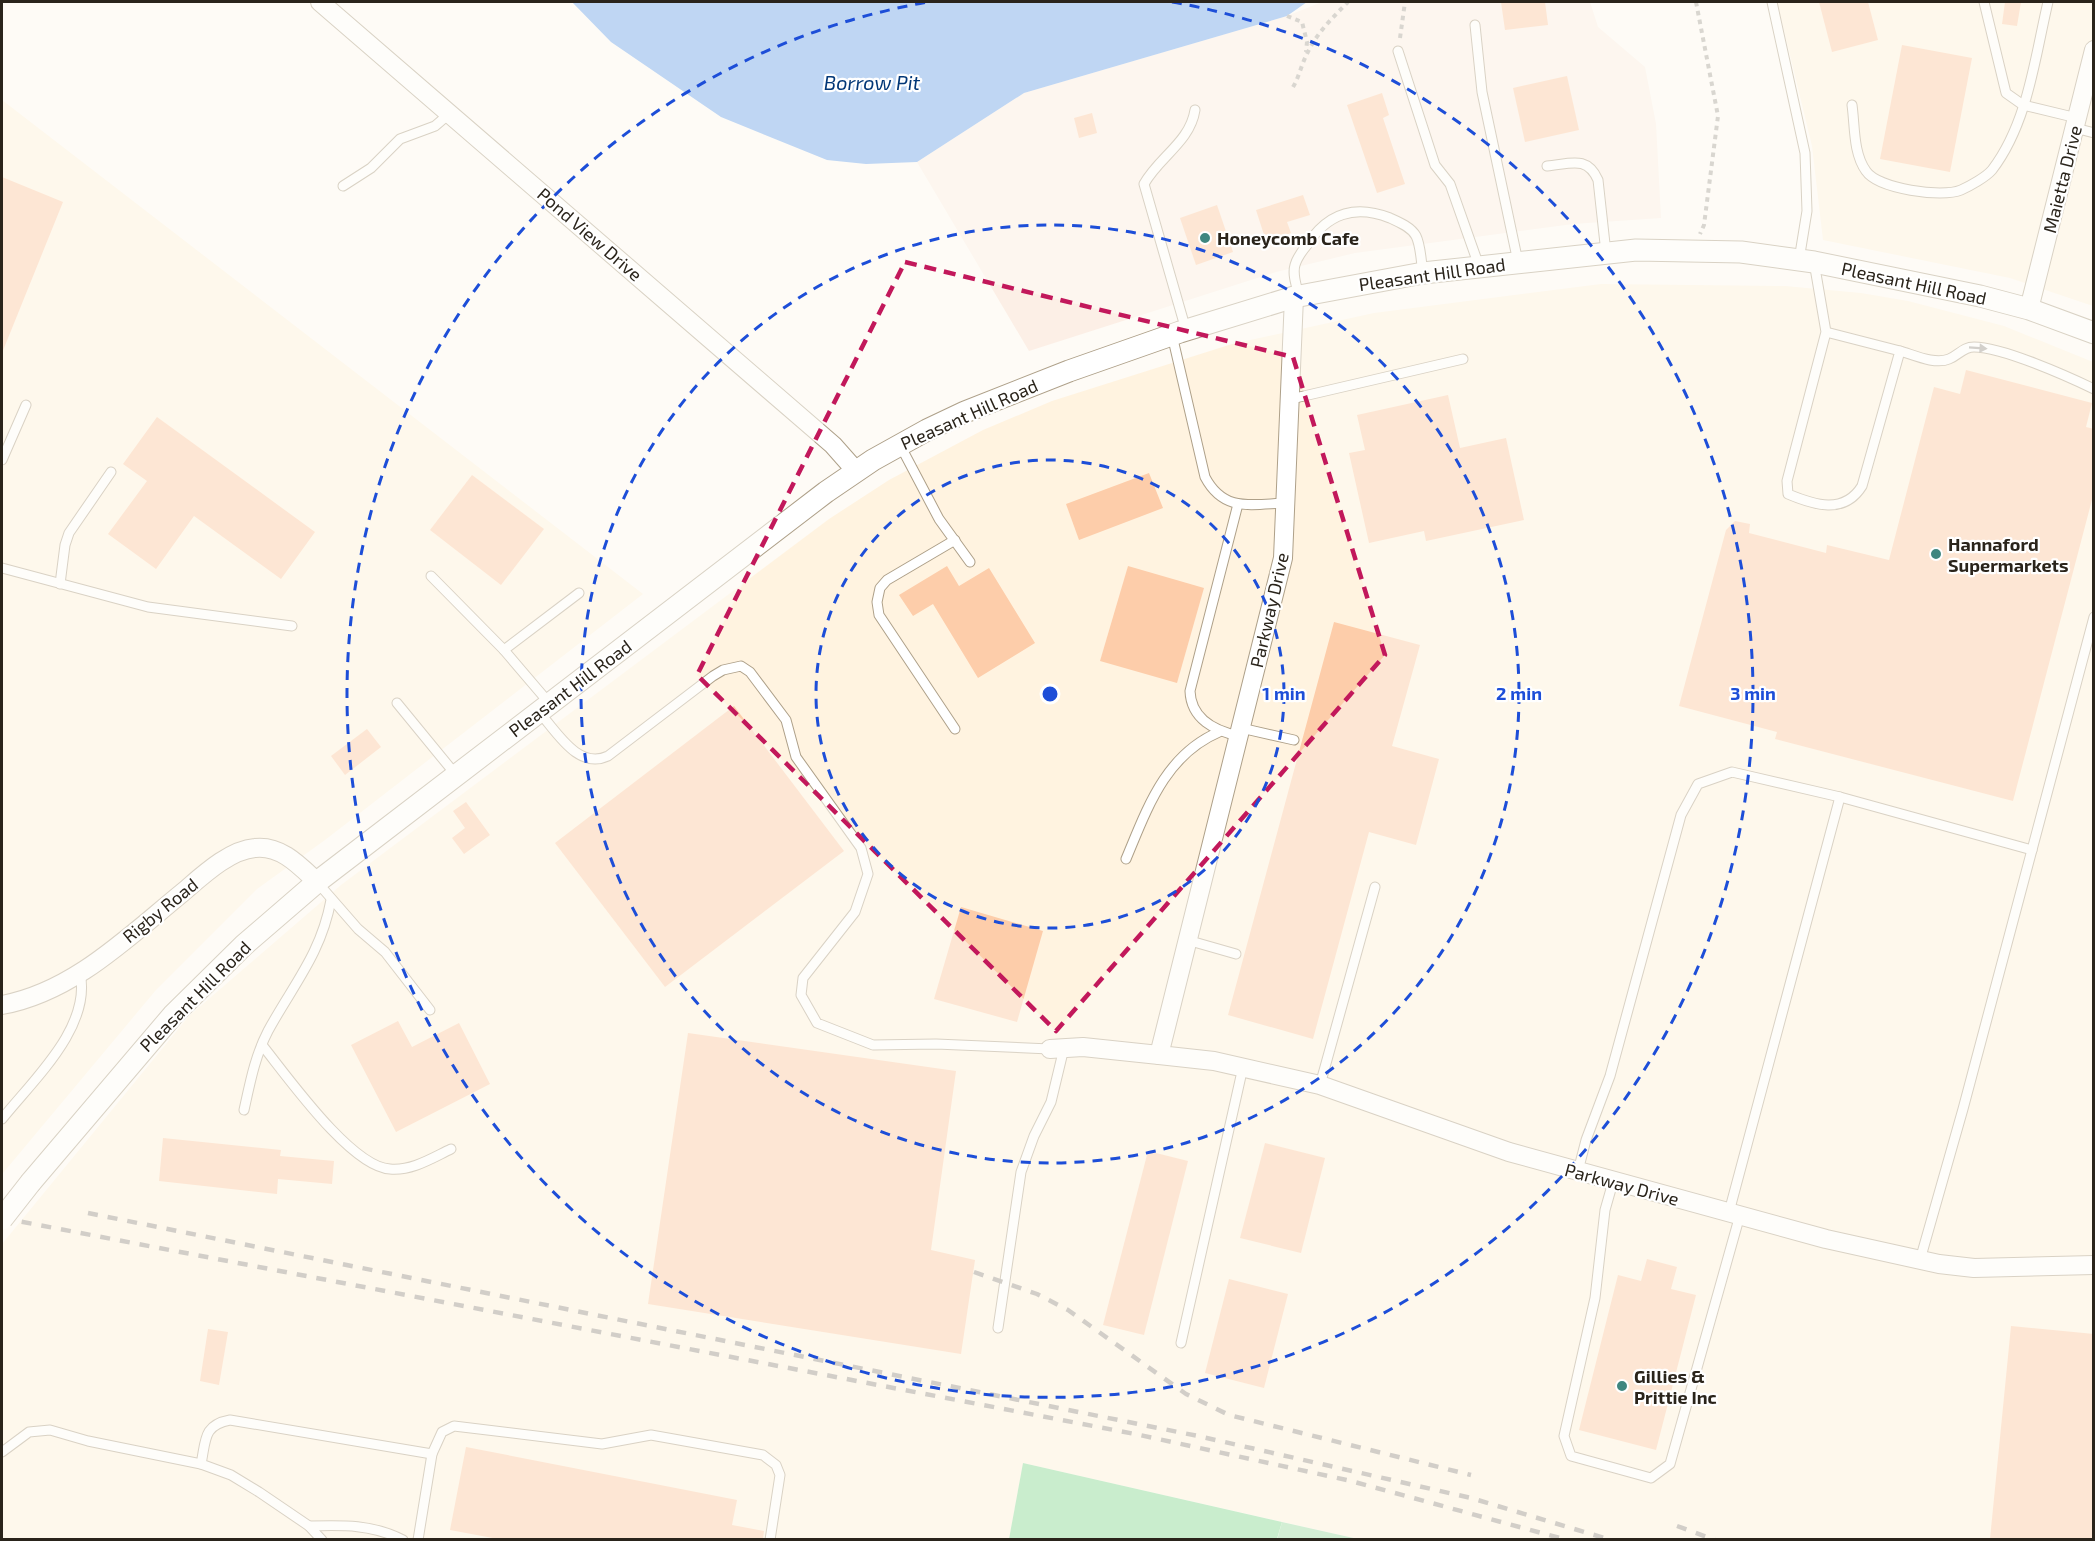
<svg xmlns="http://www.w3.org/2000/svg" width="2095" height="1541" font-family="'Exo 2',sans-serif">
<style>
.commercial{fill:#fcefe6}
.built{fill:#fff3e0}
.green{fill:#a1deac}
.forest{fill:#8bdc9b}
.water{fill:#73a8f0}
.building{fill:#fdcdaa}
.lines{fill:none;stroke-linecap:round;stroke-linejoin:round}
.service-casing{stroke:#aea089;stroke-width:11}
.minor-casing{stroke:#aea089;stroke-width:20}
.tertiary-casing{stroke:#aea089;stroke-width:23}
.path{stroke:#ada9a3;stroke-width:4;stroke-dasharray:4.5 4.5;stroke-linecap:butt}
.service{stroke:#fff;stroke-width:9}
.minor{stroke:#fff;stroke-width:18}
.tertiary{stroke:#fff;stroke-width:21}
.rail{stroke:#9d9891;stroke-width:4.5;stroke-dasharray:10 10;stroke-linecap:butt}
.tertiary-bridge-casing{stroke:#aea089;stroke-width:23;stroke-linecap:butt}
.tertiary-bridge{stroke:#fff;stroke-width:21}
.oneway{fill:#9f9c98}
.marked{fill:none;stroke:#c2185b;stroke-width:4.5;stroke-dasharray:12 8;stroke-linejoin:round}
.ring{fill:none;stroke:#1d4ed8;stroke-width:3;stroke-dasharray:10 8}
.poi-dot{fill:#3f867f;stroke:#fff;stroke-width:2}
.labels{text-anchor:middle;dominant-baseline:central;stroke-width:4.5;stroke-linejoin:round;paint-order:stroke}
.street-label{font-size:18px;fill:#2a241b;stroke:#fff}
.poi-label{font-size:18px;font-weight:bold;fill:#2a241b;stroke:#fff;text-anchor:start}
.water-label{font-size:20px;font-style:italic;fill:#023777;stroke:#fff}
.centre{fill:#1d4ed8;stroke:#fff;stroke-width:3}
.ring-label{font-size:18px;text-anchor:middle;font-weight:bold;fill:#1d4ed8;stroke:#fff;stroke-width:4.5;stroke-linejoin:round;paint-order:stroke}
</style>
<rect width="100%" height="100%" fill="#fefbf6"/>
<!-- commercial -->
<polygon class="commercial" points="1322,2 1590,2 1598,27 1645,67 1656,124 1661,218 1573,224 1355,253 1276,272 1029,351 917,162 1024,93 1287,16"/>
<!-- built -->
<g class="built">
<polygon points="1777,2 2093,2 2093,306 2010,278 1823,240 1812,146"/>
<polygon points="2,100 643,594 325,840 257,889 156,990 3,1173"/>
<polygon points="1601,284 1785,286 1861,293 1908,301 2004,326 2093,362 2093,1539 1358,1539 1023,1463 1009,1539 2,1539 2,1244 189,1016 341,885 829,519 889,480 983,430 1052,401 1232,344 1374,313"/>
</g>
<!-- green -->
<polygon class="green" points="1282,1522 1358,1539 1277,1540"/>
<!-- forest -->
<polygon class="forest" points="1023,1463 1282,1522 1277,1539 1009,1539"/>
<!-- water -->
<polygon class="water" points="572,2 1307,2 1287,16 1024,93 917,162 866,164 827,160 721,117 611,42"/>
<!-- building -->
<g class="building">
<polygon points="1501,2 1545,2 1548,25 1505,30"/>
<polygon points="1819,2 1868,2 1878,40 1832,52"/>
<polygon points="2005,2 2021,2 2017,26 2002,24"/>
<polygon points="1902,45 1972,58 1950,172 1880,159"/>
<polygon points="1567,76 1579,130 1525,142 1513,88"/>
<polygon points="1382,93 1389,115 1383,118 1405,184 1377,193 1347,105"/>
<polygon points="1092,113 1097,133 1079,138 1074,118"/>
<polygon points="2,177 63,202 2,353"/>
<polygon points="1303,195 1310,215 1287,222 1291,233 1266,241 1256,210"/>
<polygon points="1217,205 1233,252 1196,265 1180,218"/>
<polygon points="1966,370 2092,403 2086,427 2094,429 2094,492 2013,801 1775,739 1777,732 1679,706 1726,530 1735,521 1750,524 1749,533 1826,553 1827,545 1889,560 1934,387 1960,394"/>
<polygon points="1448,395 1460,448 1506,438 1524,520 1426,541 1424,531 1369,543 1349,453 1365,450 1357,415"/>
<polygon points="157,417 315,532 281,579 194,516 156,569 108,534 147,481 123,464"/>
<polygon points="1149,473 1163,508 1079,540 1066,504"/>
<polygon points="472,475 544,529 501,585 430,530"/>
<polygon points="947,566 959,586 989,568 1035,643 978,678 933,604 913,616 899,595"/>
<polygon points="1128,566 1204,588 1177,683 1100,661"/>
<polygon points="1334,622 1420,645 1392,746 1439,759 1416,845 1369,832 1313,1039 1228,1015"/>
<polygon points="734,706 844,851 665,987 555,843"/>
<polygon points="367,729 381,747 345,775 331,756"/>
<polygon points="466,802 490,835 464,854 452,838 465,828 453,811"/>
<polygon points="961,907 1043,931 1017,1022 934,999"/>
<polygon points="398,1021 412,1047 459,1023 490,1084 396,1132 351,1045"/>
<polygon points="688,1033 956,1071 931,1250 975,1260 961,1354 648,1304"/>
<polygon points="163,1138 281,1150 280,1156 334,1161 332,1184 278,1179 277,1194 159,1181"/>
<polygon points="1265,1143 1325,1158 1301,1253 1240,1238"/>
<polygon points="1148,1151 1188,1161 1144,1335 1103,1325"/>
<polygon points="1647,1259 1677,1267 1671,1289 1696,1295 1656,1450 1579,1430 1618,1275 1641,1281"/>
<polygon points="1229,1279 1288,1294 1264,1388 1205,1373"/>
<polygon points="2011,1326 2094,1334 2094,1539 1990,1539"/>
<polygon points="208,1329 228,1332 219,1385 200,1381"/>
<polygon points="466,1447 737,1500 732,1525 764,1531 763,1539 498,1539 450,1530"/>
</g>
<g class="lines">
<defs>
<g id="service">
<polyline points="1772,2 1805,153 1807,211 1799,260"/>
<polyline points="1984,2 2006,93 2023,105 2077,118"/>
<polyline points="1475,25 1482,92 1518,262"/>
<polyline points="1398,51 1435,165 1450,184 1479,266"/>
<path d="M1852,105C1855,126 1853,153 1866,171C1878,189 1942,198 1961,190C1970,186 1986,177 1992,170C2028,123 2035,57 2048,2"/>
<polyline points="2075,128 2094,133"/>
<path d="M1547,166C1570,164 1587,155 1598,180L1606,253"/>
<polyline points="343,186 371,168 400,139 435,126 449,114"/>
<path d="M1814,262L1826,332L1787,481L1788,494C1814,505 1844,515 1862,486L1900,351L1826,332"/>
<path d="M1299,296C1297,287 1292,275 1295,265C1297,258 1302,251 1307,245C1327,214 1354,204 1390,218C1399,222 1411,227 1416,236C1421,246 1421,262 1423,273"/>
<path d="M1186,330L1144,184C1159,157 1190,142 1195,110"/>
<path d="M1172,335L1205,477C1224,513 1252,504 1287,503"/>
<path d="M1900,351C1914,355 1935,365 1949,359C1959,355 1963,347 1974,347C2002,347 2067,376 2094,389"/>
<polyline points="1291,399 1463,359"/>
<polyline points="900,445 939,519 970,562"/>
<polyline points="2,460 26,405"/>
<path d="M1238,504L1190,691C1191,719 1215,731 1239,736"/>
<polyline points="955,540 887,580 880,588 877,602 879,615 955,729"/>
<polyline points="2,568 148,607 292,626"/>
<polyline points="431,576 504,650 550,704"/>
<polyline points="60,584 65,545 69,533 111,472"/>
<polyline points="504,650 579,593"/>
<polyline points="397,703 456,775"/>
<path d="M539,712C557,732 578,770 608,756L713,676L723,670L741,666L750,672L786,720L796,757L861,848L868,874L855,912L803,978L801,995L817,1023L873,1045L936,1044L1050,1049"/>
<polyline points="1241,728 1294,740"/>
<path d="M1126,859C1147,809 1165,755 1219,732"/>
<polyline points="317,882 358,929 385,952 430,1010"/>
<polyline points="1187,940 1236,954"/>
<path d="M262,1045C287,1076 351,1167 390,1169C412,1171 432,1158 451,1149"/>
<polyline points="1320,1085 1375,887"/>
<path d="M244,1110C250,1083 255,1056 268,1031C293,985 321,954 331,900"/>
<path d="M2,1119C33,1080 92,1027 80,973"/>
<polyline points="1578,1171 1586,1140 1610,1076 1681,815 1698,784 1732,772 1840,797 2032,850"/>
<polyline points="1613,1182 1605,1210 1595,1298 1564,1436 1571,1456 1651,1478 1670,1464 1740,1215"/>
<polyline points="1729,1212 1840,797"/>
<polyline points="1920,1260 1963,1109 2094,617"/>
<polyline points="998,1328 1021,1172 1034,1136 1051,1102 1064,1048"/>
<polyline points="1181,1343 1243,1067"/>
<polyline points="2,1452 29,1432 50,1430 88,1441 201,1464 231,1475 259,1492 309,1526 322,1540"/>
<path d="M201,1464C206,1440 203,1425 230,1420L432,1454"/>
<path d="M309,1526C343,1525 372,1524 403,1540"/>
<polyline points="418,1540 432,1454 442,1432 454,1426 602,1444 651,1435 763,1455 776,1465 780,1475 770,1540"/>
</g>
<g id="minor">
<polyline points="320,2 833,445 856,471"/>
<polyline points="1294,297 1283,558 1159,1055 1214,1061 1320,1085 1509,1152 1826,1239 1939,1264 1974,1268 2094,1265"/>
<polyline points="2029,309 2094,50"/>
<path d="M2,1005C73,992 128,937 182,893C202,876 229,850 255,848C281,845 300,866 317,882"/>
<polyline points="1050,1049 1083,1047 1159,1055"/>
</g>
<polyline id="tertiary" points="31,1182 173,1015 244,945 317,882 826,492 873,460 927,430 965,412 1069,371 1180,332 1294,297 1423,273 1636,250 1741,252 1814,262 1980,296 2029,309 2094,333"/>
</defs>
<!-- service casing -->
<use href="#service" class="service-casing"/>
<!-- minor casing -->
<use href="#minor" class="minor-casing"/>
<!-- tertiary casing -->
<use href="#tertiary" class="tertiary-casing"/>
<!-- path -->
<g class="path">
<polyline points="1696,2 1718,116 1704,225 1700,234"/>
<polyline points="1287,16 1302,22 1307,42 1306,52"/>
<polyline points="1400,38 1405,2"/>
<path d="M1293,87C1299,77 1301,66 1306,56C1315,35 1332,18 1348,2"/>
</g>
<!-- service -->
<use href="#service" class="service"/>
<!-- minor -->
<use href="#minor" class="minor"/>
<!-- tertiary -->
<use href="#tertiary" class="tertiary"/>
<!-- rail -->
<g class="rail">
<polyline points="88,1213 1198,1436 1471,1498 1611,1540"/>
<polyline points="2,1218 1135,1434 1351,1481 1567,1540"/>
<polyline points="974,1272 1037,1294 1068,1310 1186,1394 1229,1415 1471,1475"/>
<polyline points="1677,1526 1715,1540"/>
</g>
<defs>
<polyline id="tertiary-bridge" points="2,1219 31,1182"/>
</defs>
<!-- tertiary-bridge casing -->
<use href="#tertiary-bridge" class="tertiary-bridge-casing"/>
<!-- tertiary-bridge -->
<use href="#tertiary-bridge" class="tertiary-bridge"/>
</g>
<!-- one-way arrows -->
<defs><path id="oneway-solid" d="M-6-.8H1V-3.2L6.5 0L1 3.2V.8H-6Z" transform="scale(1.5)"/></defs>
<use class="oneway" href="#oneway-solid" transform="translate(1978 348) rotate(4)"/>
<!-- marked area -->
<path d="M0 0H2095V1541H0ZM905,262L1293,357L1385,655L1056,1031L697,675Z" fill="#fefbf6" fill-opacity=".55" fill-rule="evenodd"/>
<path class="marked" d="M905,262L1293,357L1385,655L1056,1031L697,675Z"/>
<!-- distance rings -->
<g class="ring">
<circle cx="1050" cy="694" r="234"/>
<circle cx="1050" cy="694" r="469"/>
<path d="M1172 2A703 703 0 1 1 928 2"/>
</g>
<!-- markers -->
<g class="poi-dot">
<circle cx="1205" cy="238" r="6"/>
<circle cx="1936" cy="554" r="6"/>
<circle cx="1622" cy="1386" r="6"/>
</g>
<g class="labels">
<!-- street labels -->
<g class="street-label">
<text transform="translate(2062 179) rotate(-76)">Maietta Drive</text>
<text transform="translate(590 234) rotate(41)">Pond View Drive</text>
<text transform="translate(1432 274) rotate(-8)">Pleasant Hill Road</text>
<text transform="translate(1914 283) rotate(12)">Pleasant Hill Road</text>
<text transform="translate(969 414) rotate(-24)">Pleasant Hill Road</text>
<text transform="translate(1269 610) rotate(-77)">Parkway Drive</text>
<text transform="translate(570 688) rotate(-37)">Pleasant Hill Road</text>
<text transform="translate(160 910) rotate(-39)">Rigby Road</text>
<text transform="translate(195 996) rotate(-45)">Pleasant Hill Road</text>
<text transform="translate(1622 1184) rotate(15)">Parkway Drive</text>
</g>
<!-- poi labels -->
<g class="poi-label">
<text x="1217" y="238">Honeycomb Cafe</text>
<text x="1948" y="544">Hannaford<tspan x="1948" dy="21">Supermarkets</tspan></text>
<text x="1634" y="1376">Gillies &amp;<tspan x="1634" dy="21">Prittie Inc</tspan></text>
</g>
<!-- water labels -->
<g class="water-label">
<text x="872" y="82">Borrow Pit</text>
</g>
</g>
<circle cx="1050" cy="694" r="9" class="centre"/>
<g class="ring-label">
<text x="1284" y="700">1 min</text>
<text x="1519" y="700">2 min</text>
<text x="1753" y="700">3 min</text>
</g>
<!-- border -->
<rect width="2095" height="1541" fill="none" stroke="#2a241b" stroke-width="6"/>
</svg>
